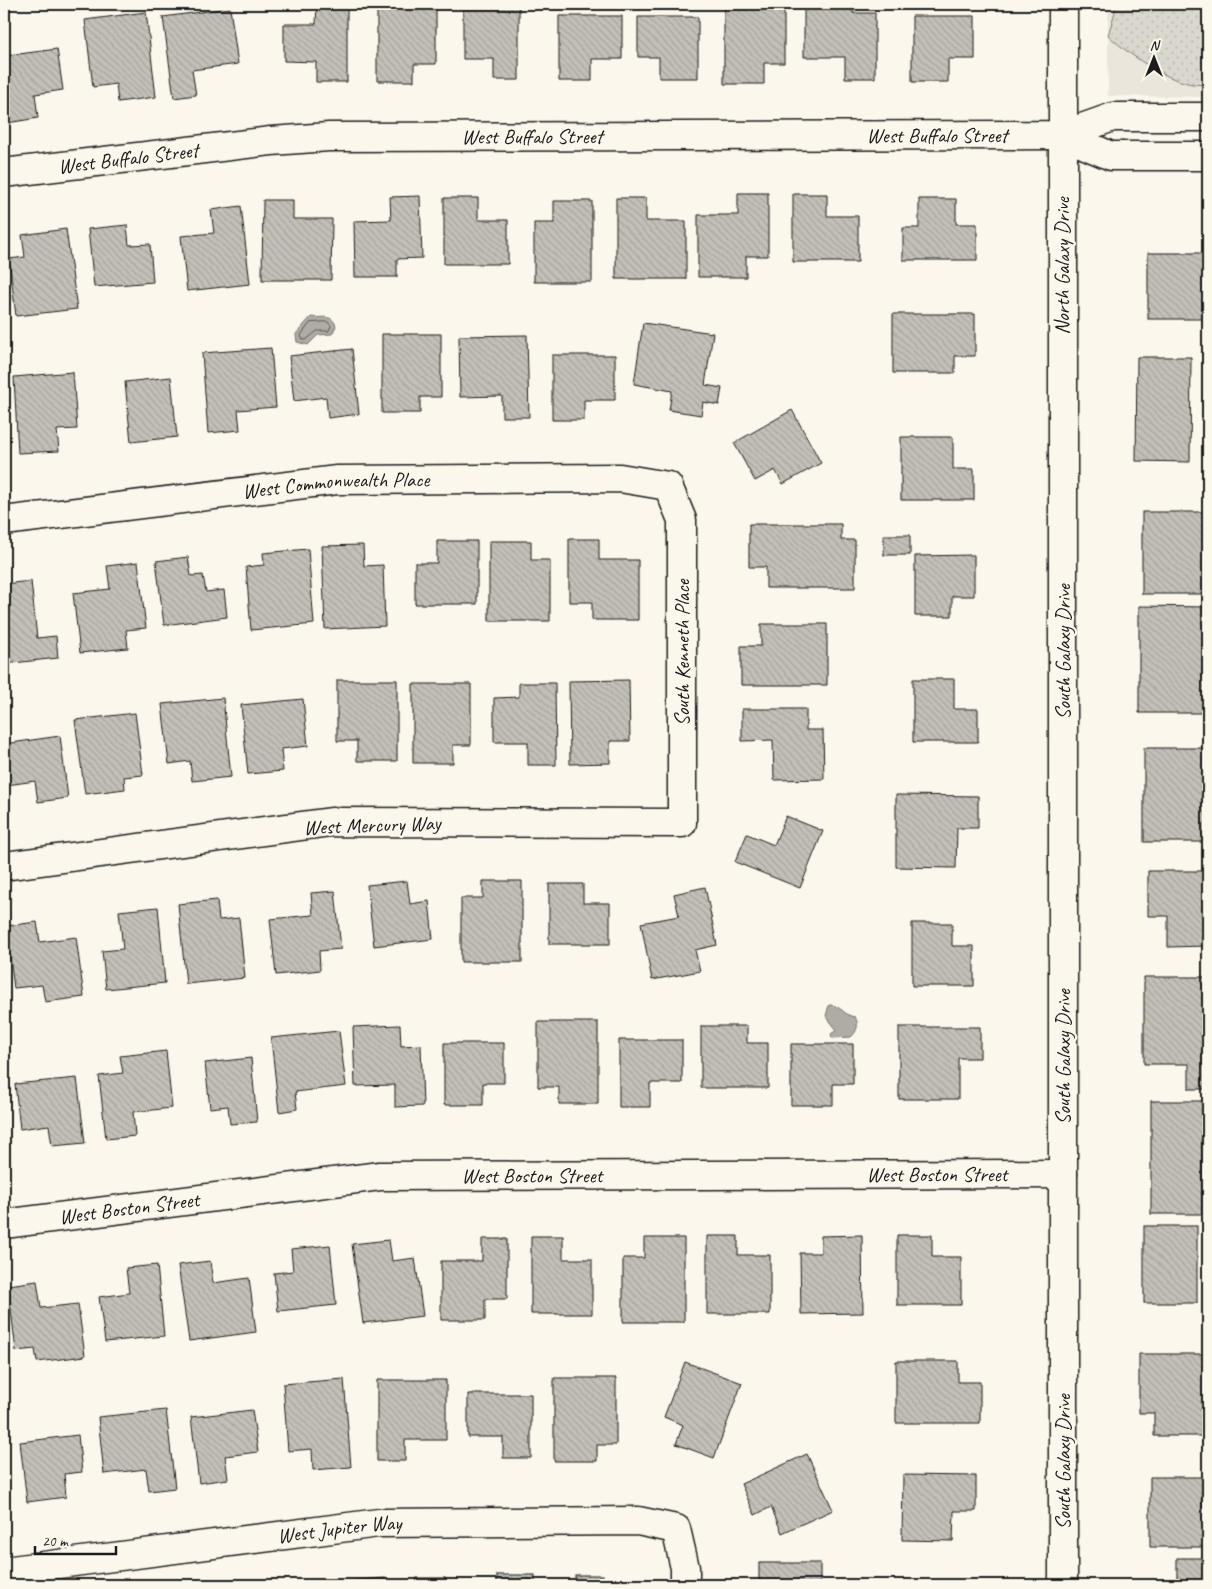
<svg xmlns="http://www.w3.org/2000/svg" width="1212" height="1589" font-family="Caveat,sans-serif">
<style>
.built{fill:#eae6dc}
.grass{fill:url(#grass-dots);stroke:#7b7a75}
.water{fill:#afaca5;stroke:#74726e}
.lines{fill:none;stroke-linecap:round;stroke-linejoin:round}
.shore{stroke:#575653;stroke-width:1}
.building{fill:url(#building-back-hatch);stroke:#1c1c1c}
.minor-casing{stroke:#1c1c1c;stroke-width:31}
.tertiary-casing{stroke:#1c1c1c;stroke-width:31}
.minor{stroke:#fbf7ec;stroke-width:28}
.tertiary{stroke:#fbf7ec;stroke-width:28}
.labels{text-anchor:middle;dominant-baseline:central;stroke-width:4.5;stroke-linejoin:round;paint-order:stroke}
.street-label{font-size:21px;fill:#1c1c1c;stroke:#fbf7ec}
</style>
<defs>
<pattern id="grass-dots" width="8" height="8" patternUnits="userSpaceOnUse" patternTransform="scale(1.25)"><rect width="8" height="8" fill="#dad7ce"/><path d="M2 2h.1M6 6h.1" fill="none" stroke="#bab8b0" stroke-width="1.8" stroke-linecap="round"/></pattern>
<pattern id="building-back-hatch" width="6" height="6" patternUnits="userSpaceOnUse" patternTransform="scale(1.25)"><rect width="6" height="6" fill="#c3c0b8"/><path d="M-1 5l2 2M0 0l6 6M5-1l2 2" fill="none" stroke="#a7a49e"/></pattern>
</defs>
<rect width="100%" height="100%" fill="#fbf7ec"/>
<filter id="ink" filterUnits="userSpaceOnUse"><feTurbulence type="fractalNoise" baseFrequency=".02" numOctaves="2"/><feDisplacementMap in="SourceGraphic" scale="10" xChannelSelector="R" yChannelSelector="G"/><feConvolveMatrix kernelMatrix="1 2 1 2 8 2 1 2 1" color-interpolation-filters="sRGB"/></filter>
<g filter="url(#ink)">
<!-- built -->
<polygon class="built" points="1108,4 1208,4 1208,97 1108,96"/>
<!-- grass -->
<path class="grass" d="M1115,4H1208V84C1178,90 1130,56 1108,35L1115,12Z"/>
<!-- water -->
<g class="water">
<path d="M311,317C321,319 332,313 336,326L332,334L318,335L308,345L297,342L296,334Z"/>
<path d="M829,1005C840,1004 844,1016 855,1017C859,1023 858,1031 851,1037L832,1038L831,1034L837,1030L826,1016Z"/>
</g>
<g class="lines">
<!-- shore -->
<polygon class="shore" points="328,322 331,326 329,331 317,331 306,340 302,339 301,335 310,323"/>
</g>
<!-- building -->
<g class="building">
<polygon points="317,4 347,4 347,82 316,82 316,62 284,61 284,24 316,24"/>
<polygon points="377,4 436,4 436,64 414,64 414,81 377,81"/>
<polygon points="724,4 784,4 784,63 764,63 764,84 724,84"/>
<polygon points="804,4 853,4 853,13 875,13 875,78 845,78 845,57 804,57"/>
<polygon points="463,5 519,5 519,80 494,80 494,59 463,59"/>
<polygon points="230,8 238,64 192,70 196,95 174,98 163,17"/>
<polygon points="146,12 156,97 118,102 116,84 93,87 85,20"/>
<polygon points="559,16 622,16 622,59 592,59 592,81 559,81"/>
<polygon points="912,16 975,16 975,59 948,59 948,82 912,82"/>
<polygon points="638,17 698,17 698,78 659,78 659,57 638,57"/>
<polygon points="57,49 63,90 35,94 38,118 7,123 4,100 4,56"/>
<polygon points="738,193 768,193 768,256 746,256 746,277 698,277 698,215 738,215"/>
<polygon points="793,194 827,194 827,216 858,216 858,262 793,262"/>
<polygon points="420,196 422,258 397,259 397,277 355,277 354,221 391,220 390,197"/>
<polygon points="444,198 478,198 478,220 508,220 508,264 444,264"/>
<polygon points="616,198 646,198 646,221 686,221 686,279 616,279"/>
<polygon points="919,199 956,199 956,224 977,224 977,260 903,260 903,228 919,228"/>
<polygon points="263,200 293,200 293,219 332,219 331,280 262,280"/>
<polygon points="554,201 592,201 592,282 534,282 534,223 554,223"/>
<polygon points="241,206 250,284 187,291 181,236 214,233 211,210"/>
<polygon points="127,225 129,245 150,244 153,282 94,287 88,229"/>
<polygon points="66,229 77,309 16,316 9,259 25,257 22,235"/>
<rect x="1148" y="253" width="60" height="66"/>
<polygon points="893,314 975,314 975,356 955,356 955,373 893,373"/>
<polygon points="643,323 713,333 705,385 722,388 719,405 703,402 701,415 669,410 672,391 634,384"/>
<polygon points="382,334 441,334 441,397 420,397 420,413 382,413"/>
<polygon points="527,335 529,417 502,417 502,396 460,397 459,336"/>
<polygon points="271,348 276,407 238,410 240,430 208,433 202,353"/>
<polygon points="352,349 359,414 328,418 326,397 294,401 289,356"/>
<polygon points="552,355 615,355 615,400 584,400 584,420 552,420"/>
<polygon points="1137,357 1191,357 1190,462 1136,461"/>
<polygon points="73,372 77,429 57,430 59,451 18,453 14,377"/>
<polygon points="171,377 177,437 131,442 125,382"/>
<polygon points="792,410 821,463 783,484 775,470 755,481 734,443"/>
<polygon points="901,437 953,437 953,469 974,469 974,500 901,500"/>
<rect x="1142" y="512" width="66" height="82"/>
<polygon points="749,524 841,524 841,540 855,540 855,588 766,588 766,567 749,567"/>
<rect x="884" y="535" width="26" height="20"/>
<polygon points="569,539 599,539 599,560 638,560 638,620 592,620 592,602 569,602"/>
<polygon points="437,541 477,541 477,604 415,604 415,563 437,563"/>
<polygon points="489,541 531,541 531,560 550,560 550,621 489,621"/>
<polygon points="363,545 364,566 383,565 385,626 325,629 322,546"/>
<polygon points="308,549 314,624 251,630 246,567 264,565 263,553"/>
<polygon points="974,555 974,596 952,596 952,616 915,616 915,556"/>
<polygon points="188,557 191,576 203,575 206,592 224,590 227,617 164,625 156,561"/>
<polygon points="138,562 146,628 126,630 128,648 80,653 73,593 110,589 107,566"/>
<polygon points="31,581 37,638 56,636 58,658 4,664 4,584"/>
<polygon points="1139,606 1208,607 1208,713 1139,713"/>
<polygon points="761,624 827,624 827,685 741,685 741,646 761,646"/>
<polygon points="913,679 954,679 954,709 978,709 978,742 913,742"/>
<polygon points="337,680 397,680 397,761 357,761 357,741 337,741"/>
<polygon points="629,680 630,741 610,741 610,763 570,764 569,681"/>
<polygon points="519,683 555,683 556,765 528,765 528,742 494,742 494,698 519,697"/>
<polygon points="413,684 471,684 471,745 453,745 453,763 413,763"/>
<polygon points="223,698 231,777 192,781 190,761 169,764 162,704"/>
<polygon points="303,699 308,746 281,749 283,771 248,774 241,705"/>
<polygon points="742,709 806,709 806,730 823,730 824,779 774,780 773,740 742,741"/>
<polygon points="135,713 143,775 124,777 125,789 85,794 75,720"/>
<polygon points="60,736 68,798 38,802 35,781 7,785 4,744"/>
<rect x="1144" y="748" width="64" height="94"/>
<polygon points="896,795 978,796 978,828 957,828 956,868 896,867"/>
<polygon points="786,816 823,831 800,888 735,862 747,834 774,845"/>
<polygon points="1148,871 1208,871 1208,946 1168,947 1168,916 1148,916"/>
<polygon points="407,881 410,904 429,901 433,939 374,946 367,885"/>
<polygon points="483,881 522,881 522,962 461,962 461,898 483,898"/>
<polygon points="549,884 583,884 583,903 610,903 610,944 549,944"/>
<polygon points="705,887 717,945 695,950 700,971 652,980 641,923 679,916 674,894"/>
<polygon points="335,891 341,949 319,951 320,970 276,975 270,919 313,915 311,893"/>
<polygon points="217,900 219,920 239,918 245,978 186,984 178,904"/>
<polygon points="158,907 165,983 106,989 102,951 123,949 119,911"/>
<polygon points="37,922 40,942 76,937 84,997 45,1002 42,985 14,988 6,926"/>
<polygon points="912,923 952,923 952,946 974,946 974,986 912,986"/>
<polygon points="1144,977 1208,977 1208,1089 1189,1089 1189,1064 1144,1064"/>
<polygon points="538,1022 598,1022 598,1104 559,1104 559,1087 538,1087"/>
<polygon points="400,1025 401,1046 421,1045 423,1106 395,1107 395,1085 355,1086 353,1027"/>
<polygon points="701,1026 747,1026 747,1043 768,1043 768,1088 701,1088"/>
<polygon points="899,1027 980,1027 980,1058 958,1058 958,1099 899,1099"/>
<polygon points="339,1031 346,1086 295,1092 297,1109 279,1112 271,1038"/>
<polygon points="619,1040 682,1040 682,1083 650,1083 650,1107 619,1107"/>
<polygon points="444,1043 504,1043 504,1083 483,1083 483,1105 444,1105"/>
<polygon points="791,1044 853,1044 853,1084 833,1084 833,1105 791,1105"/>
<polygon points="166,1051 172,1108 133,1112 135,1136 106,1139 99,1076 123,1073 120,1056"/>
<polygon points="251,1058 257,1122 230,1124 228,1106 210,1108 205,1063"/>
<polygon points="77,1078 85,1143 52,1146 49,1125 20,1129 15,1084"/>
<rect x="1151" y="1101" width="51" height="113"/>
<rect x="1144" y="1226" width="53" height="77"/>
<polygon points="862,1235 863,1313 801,1314 800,1253 821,1253 821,1236"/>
<polygon points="897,1235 932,1235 932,1257 961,1257 961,1305 897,1305"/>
<polygon points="531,1236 563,1236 563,1259 592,1259 592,1314 531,1314"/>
<polygon points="707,1236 738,1236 738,1255 770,1255 770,1314 707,1314"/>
<polygon points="644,1238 684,1238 684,1322 623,1322 623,1258 644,1258"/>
<polygon points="482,1239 507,1239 507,1299 485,1299 485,1320 441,1320 441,1261 482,1261"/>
<polygon points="389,1240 392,1261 415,1258 423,1316 363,1323 352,1244"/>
<polygon points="330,1245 336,1305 278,1311 274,1273 293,1271 291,1249"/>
<polygon points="210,1261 213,1283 249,1278 256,1332 189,1341 178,1265"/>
<polygon points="157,1265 164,1336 105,1342 99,1297 129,1293 126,1268"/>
<polygon points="37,1281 41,1308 78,1304 85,1356 37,1362 35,1349 16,1351 8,1285"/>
<polygon points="1139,1354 1208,1354 1208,1436 1154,1436 1154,1413 1139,1413"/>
<polygon points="896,1361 958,1361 958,1382 980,1382 980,1423 896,1423"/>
<polygon points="685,1362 742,1383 714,1458 676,1444 683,1425 664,1417"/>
<polygon points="554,1378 616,1378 616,1445 597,1445 597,1461 554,1461"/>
<polygon points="344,1379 351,1467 313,1470 312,1449 288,1451 283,1384"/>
<polygon points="377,1380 446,1380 446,1440 405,1440 405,1461 377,1461"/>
<polygon points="468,1394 531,1394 531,1458 503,1458 503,1437 468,1437"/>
<polygon points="166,1410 175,1488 149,1491 146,1469 104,1474 98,1417"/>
<polygon points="252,1410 258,1452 225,1456 228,1479 199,1483 191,1417"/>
<polygon points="78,1435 82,1472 64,1474 66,1497 27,1502 20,1442"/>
<polygon points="807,1454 833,1510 782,1533 771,1507 755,1515 741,1484"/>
<polygon points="903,1475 976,1476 976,1511 954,1511 953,1541 902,1540"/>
<polygon points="1150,1477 1202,1477 1202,1507 1208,1507 1208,1547 1150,1547"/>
<rect x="1177" y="1558" width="31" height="27"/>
<rect x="759" y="1563" width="61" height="22"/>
<rect x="497" y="1575" width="38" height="10"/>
<rect x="575" y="1575" width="28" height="10"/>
<polygon points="386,1578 386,1585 344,1585 344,1581"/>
<rect x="417" y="1578" width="28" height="7"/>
</g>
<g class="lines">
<defs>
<g id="minor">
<polyline points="1062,135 1111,156 1208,156"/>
<path id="s1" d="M4,173L271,141L329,137L1062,135L1113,117H1208"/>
<path id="s2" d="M4,521L337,480L620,478L668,486L682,520V823L331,822L4,866"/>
<path id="s3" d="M4,1224L380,1176L1063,1174"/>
<path id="s4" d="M4,1571L379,1523L638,1521L676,1529L685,1568V1585"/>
</g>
<polyline id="tertiary" points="1063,4 1063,1585"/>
</defs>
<!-- minor casing -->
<use href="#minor" class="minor-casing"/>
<!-- tertiary casing -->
<use href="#tertiary" class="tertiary-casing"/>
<!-- minor -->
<use href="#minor" class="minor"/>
<!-- tertiary -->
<use href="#tertiary" class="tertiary"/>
</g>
</g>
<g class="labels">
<!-- street labels -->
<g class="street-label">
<text stroke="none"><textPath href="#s1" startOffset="935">West Buffalo Street</textPath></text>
<text stroke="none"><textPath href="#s1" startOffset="530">West Buffalo Street</textPath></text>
<text stroke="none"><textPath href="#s1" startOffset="125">West Buffalo Street</textPath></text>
<text transform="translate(1062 266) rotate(-90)">North Galaxy Drive</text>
<text stroke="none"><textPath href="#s2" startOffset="334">West Commonwealth Place</textPath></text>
<text transform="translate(1063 652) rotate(-90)">South Galaxy Drive</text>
<text transform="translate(682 653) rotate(-90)">South Kenneth Place</text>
<text transform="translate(372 825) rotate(-2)">West Mercury Way</text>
<text transform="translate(1063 1057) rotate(-90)">South Galaxy Drive</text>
<text stroke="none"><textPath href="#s3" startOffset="936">West Boston Street</textPath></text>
<text stroke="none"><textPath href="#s3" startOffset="531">West Boston Street</textPath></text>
<text stroke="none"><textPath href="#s3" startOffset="126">West Boston Street</textPath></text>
<text transform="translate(1063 1462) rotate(-90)">South Galaxy Drive</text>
<text stroke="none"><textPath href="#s4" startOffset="338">West Jupiter Way</textPath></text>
</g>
</g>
<!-- margin -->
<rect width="1212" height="1589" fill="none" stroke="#fbf7ec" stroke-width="20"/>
<rect x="10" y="10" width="1192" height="1569" fill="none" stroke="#1c1c1c" stroke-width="2" filter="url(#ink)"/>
<!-- north arrow -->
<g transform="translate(1154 58)" stroke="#fbf7ec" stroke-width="4" paint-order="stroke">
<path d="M0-4L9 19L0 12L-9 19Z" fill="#1c1c1c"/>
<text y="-8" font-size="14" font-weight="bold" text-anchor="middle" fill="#1c1c1c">N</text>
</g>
<!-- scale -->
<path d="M35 1546v8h81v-8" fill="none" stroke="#1c1c1c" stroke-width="2.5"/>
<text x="42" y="1546" font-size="15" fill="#1c1c1c" stroke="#fbf7ec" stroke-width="4" paint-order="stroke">20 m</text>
</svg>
